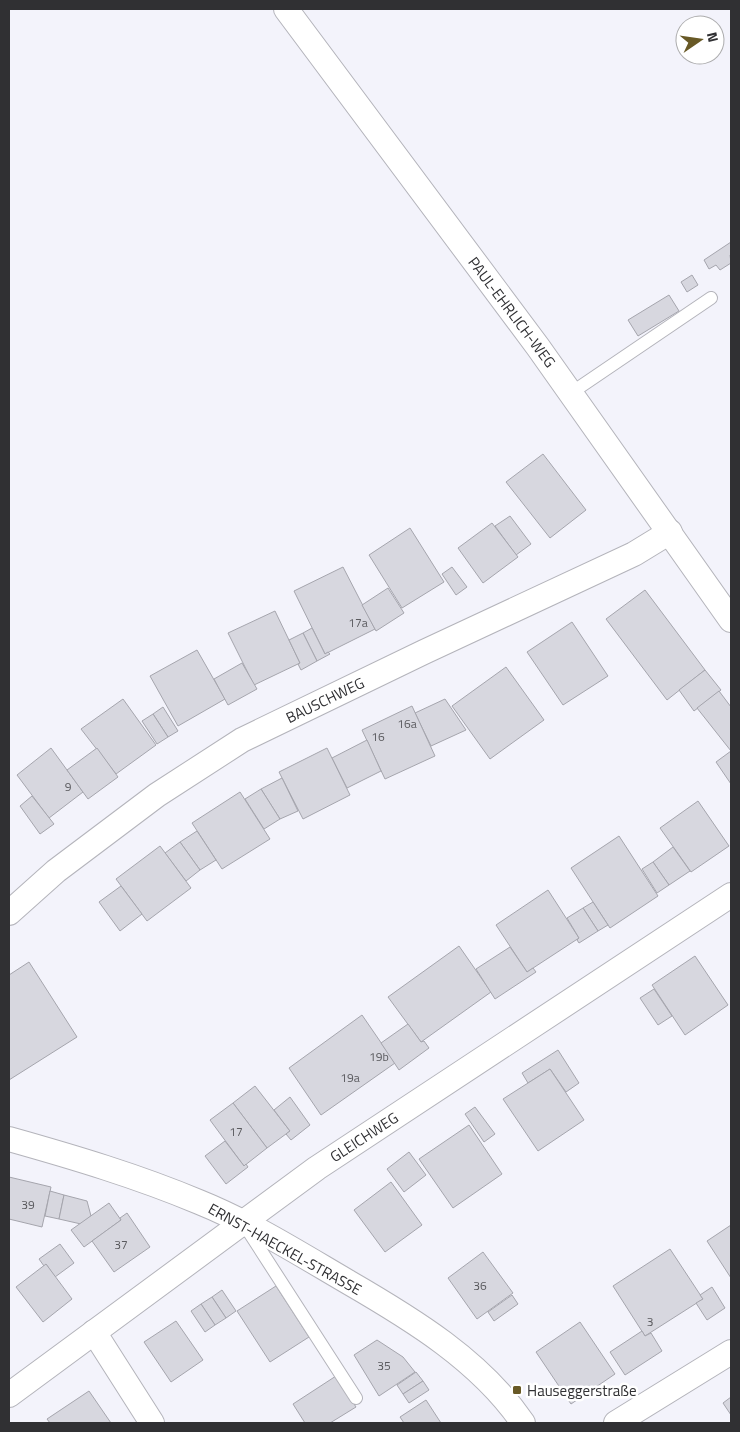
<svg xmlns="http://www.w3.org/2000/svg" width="740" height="1432" font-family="'Titillium Web',sans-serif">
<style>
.building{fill:#d7d7df;stroke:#a5a5ad}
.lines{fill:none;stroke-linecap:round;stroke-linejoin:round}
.lane-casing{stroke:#b4b4bb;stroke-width:14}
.street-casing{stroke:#b4b4bb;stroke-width:26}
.lane{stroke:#fff;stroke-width:12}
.street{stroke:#fff;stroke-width:24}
.poi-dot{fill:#685926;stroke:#fff;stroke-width:2}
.labels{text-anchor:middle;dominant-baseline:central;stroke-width:5;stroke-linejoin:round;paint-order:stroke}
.number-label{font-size:12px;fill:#5a5a5e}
.street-label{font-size:15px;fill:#303033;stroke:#fff}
.poi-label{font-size:15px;fill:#303033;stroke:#fff;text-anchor:start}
</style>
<rect width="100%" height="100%" fill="#f3f3fb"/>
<!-- building -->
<g class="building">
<polygon points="731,242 731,255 730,255 731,263 720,270 716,265 709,269 704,260"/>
<polygon points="692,275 698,285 687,292 681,282"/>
<polygon points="669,295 679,311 638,336 628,320"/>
<polygon points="543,454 586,510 550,538 506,482"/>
<polygon points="510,516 531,544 516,555 495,526"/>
<polygon points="492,523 518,557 483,583 458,548"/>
<polygon points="410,528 444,582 402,608 369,555"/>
<polygon points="343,567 375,629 325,654 294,591"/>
<polygon points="452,567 467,587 456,595 442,574"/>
<polygon points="388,588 404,613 376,631 362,605"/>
<polygon points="645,590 705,670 667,700 606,619"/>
<polygon points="275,611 300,663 254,685 228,633"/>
<polygon points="572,622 608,676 563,705 527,652"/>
<polygon points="312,628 325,654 328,652 330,654 317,661 303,633"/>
<polygon points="303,633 317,661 301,670 298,664 300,663 289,640"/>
<polygon points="197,650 225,699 178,726 150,676"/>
<polygon points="242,663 257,689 228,705 214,679"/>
<polygon points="506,667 544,720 490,759 452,706"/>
<polygon points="705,670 721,690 694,711 679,690"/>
<polygon points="719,691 731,707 731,751 697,708"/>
<polygon points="123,699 156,745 116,774 81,729"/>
<polygon points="445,699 466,730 431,746 415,713"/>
<polygon points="412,706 435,756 385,779 362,730"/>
<polygon points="163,707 178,731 168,737 153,714"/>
<polygon points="153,714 168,737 157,744 142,721"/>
<polygon points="367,740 381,771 347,788 332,758"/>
<polygon points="51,748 83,792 49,818 17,775"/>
<polygon points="97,748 118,777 88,799 67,770"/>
<polygon points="327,748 350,795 303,819 279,772"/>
<polygon points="731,751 731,784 716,762"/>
<polygon points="282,778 298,811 280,819 261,789"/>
<polygon points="261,789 280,819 264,829 245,799"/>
<polygon points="240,792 270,839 222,869 192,823"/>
<polygon points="32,796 54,824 40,834 20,806"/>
<polygon points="698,801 729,846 691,872 660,828"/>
<polygon points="197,831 216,860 200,870 180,842"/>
<polygon points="619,836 658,896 610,928 571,868"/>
<polygon points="180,842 200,870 186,881 165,853"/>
<polygon points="160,846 191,888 147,921 116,879"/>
<polygon points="673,847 690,871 669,885 653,862"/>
<polygon points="653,862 669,885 657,893 642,869"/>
<polygon points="121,886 142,914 120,931 99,902"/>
<polygon points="548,890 579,938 527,972 496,925"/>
<polygon points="593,902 608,925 598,931 583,908"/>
<polygon points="583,908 598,931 579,943 577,940 579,938 567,918"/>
<polygon points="459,946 491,992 421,1042 388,997"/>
<polygon points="510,947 527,972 533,968 536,972 495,999 476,969"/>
<polygon points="695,956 728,1005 685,1035 652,985"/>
<polygon points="29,962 77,1037 9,1080 9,975"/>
<polygon points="654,989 672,1016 658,1025 640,998"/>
<polygon points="362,1015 395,1063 321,1115 289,1068"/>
<polygon points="408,1024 421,1042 424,1041 429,1048 399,1070 381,1043"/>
<polygon points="558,1050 579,1083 566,1092 550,1069 528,1083 522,1073"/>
<polygon points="550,1069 584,1120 538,1151 503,1099"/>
<polygon points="255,1086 290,1131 267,1148 233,1103"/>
<polygon points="290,1097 310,1125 291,1140 286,1134 290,1131 274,1110"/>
<polygon points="233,1103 267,1148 244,1166 210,1120"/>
<polygon points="475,1107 495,1134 484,1142 465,1114"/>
<polygon points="469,1125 502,1174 453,1208 419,1159"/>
<polygon points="225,1141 244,1166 246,1164 248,1167 226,1184 205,1156"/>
<polygon points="409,1152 426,1175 404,1192 387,1169"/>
<polygon points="9,1177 51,1187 42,1227 9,1219"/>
<polygon points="391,1182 422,1225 385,1252 354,1210"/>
<polygon points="50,1191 64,1195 59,1219 45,1216"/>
<polygon points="64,1195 87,1201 91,1216 81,1224 59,1219"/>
<polygon points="109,1203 121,1220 84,1247 71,1230"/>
<polygon points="127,1213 150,1247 114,1272 92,1241 121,1220 120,1218"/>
<polygon points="731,1225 731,1278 707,1241"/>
<polygon points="60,1244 74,1263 55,1277 46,1264 44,1266 39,1259"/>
<polygon points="670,1249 703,1299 645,1336 613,1286"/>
<polygon points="483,1252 513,1293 477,1319 448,1278"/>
<polygon points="46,1264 72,1299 43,1322 16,1287"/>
<polygon points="276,1286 309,1337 270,1362 237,1311"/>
<polygon points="712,1287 725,1308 707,1320 696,1303 703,1299 700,1295"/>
<polygon points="222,1290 236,1311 226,1318 212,1297"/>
<polygon points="512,1295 518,1304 494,1321 488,1312"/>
<polygon points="212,1297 226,1318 215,1325 201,1304"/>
<polygon points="201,1304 215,1325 205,1332 191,1311"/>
<polygon points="176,1321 203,1360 171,1382 144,1342"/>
<polygon points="580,1322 615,1374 571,1404 536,1352"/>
<polygon points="642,1331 645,1336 651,1333 662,1351 625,1375 610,1352"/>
<polygon points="377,1340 403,1357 415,1372 379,1396 354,1355"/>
<polygon points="416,1372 423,1381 403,1394 397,1385"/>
<polygon points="336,1376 356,1407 330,1423 305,1423 293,1404"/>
<polygon points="423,1381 429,1390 409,1403 403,1394"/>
<polygon points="89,1391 111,1423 50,1423 47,1419"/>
<polygon points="731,1397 731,1415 723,1403"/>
<polygon points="426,1400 441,1423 404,1423 400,1417"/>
</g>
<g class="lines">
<defs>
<g id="lane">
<polyline points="571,393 711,298"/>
<polyline points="247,1229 356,1398"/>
</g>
<g id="street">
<polyline points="286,9 538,347 731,620"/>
<polyline points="9,913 56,871 157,795 242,740 424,652 634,554 670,532"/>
<path d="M9,1139C73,1157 137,1176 199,1202C251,1223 300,1254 348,1282C412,1319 481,1361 523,1423"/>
<polyline points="94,1332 152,1423"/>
<polyline points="9,1395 317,1168 731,895"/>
<polyline points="616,1423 731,1352"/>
</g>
</defs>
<!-- lane casing -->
<use href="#lane" class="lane-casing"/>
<!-- street casing -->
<use href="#street" class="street-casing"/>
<!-- lane -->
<use href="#lane" class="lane"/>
<!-- street -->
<use href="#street" class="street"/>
</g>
<!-- markers -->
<rect class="poi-dot" x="512" y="1385" width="10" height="10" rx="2.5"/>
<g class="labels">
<!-- number labels -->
<g class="number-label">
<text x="358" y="622">17a</text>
<text x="407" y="723">16a</text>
<text x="378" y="736">16</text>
<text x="68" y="786">9</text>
<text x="379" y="1056">19b</text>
<text x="350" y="1077">19a</text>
<text x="236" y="1131">17</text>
<text x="28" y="1204">39</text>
<text x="121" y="1244">37</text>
<text x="480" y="1285">36</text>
<text x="650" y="1321">3</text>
<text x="384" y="1365">35</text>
</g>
<!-- street labels -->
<g class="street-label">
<text transform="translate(512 312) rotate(53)">PAUL-EHRLICH-WEG</text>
<text transform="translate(325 700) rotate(-26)">BAUSCHWEG</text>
<text transform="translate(364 1137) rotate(-33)">GLEICHWEG</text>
<text transform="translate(285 1249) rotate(29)">ERNST-HAECKEL-STRASSE</text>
</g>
<!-- poi labels -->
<g class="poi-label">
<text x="527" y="1390">Hauseggerstraße</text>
</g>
</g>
<!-- border -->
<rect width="740" height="1432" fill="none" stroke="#303033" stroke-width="20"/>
<!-- north arrow -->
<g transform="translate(700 40) rotate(77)"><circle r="24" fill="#ffffff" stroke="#acacad"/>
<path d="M0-4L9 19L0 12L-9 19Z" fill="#685926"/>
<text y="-8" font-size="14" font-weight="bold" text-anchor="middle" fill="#303033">N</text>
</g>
</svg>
